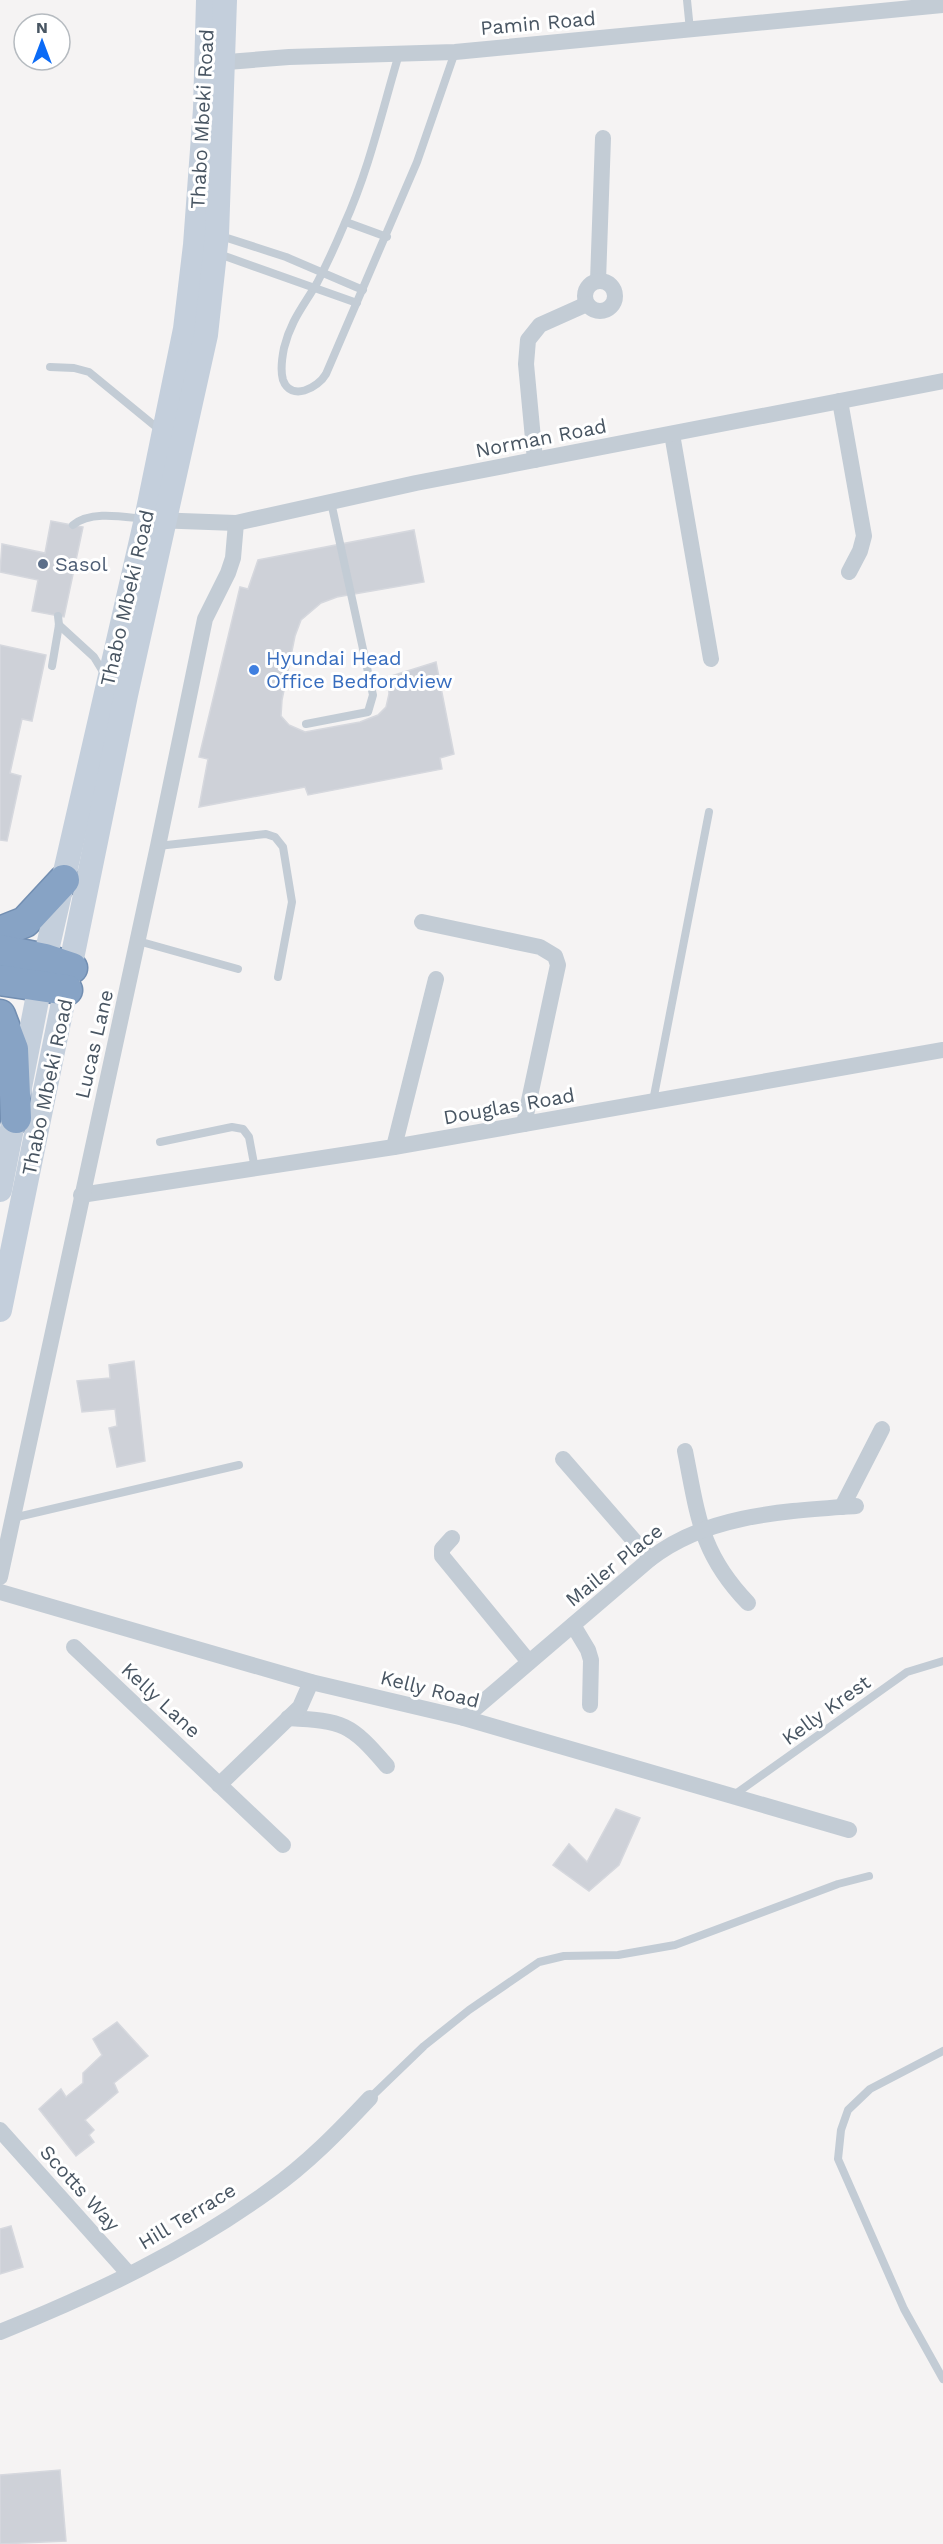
<svg xmlns="http://www.w3.org/2000/svg" width="943" height="2544" font-family="'Work Sans',sans-serif">
<style>
.building{fill:#ced1d8;stroke:#d6d8de;stroke-width:1.5}
.lines{fill:none;stroke-linecap:round;stroke-linejoin:round}
.motorway-casing{stroke:#728eb1;stroke-width:33}
.service{stroke:#c3ccd5;stroke-width:8}
.minor{stroke:#c3ccd5;stroke-width:16}
.secondary{stroke:#c4cfdc;stroke-width:24}
.motorway{stroke:#87a3c5;stroke-width:30}
.service-dot{fill:#5c6f8a;stroke:#fff;stroke-width:2}
.shop-dot{fill:#3f7fe0;stroke:#fff;stroke-width:2}
.labels{text-anchor:middle;dominant-baseline:central;stroke-width:6;stroke-linejoin:round;paint-order:stroke}
.street-label{font-size:20px;fill:#485562;stroke:#fff}
.service-label{font-size:20px;fill:#4e5e75;stroke:#fff;text-anchor:start}
.shop-label{font-size:20px;fill:#366cbe;stroke:#fff;text-anchor:start}
</style>
<rect width="100%" height="100%" fill="#f5f3f3"/>
<!-- building -->
<g class="building">
<polygon points="51,521 83,527 64,617 32,611 38,580 0,572 2,544 45,553"/>
<polygon points="414,530 424,582 337,597 321,603 301,620 295,636 282,700 281,716 289,725 305,732 360,722 378,715 386,707 389,694 388,677 436,662 454,754 440,758 442,769 308,795 305,787 199,807 208,759 199,757 240,587 248,589 258,560"/>
<polygon points="0,645 46,655 32,721 22,719 10,773 21,776 7,841 0,840"/>
<polygon points="134,1361 145,1461 117,1467 109,1428 117,1426 115,1409 82,1412 77,1381 110,1378 109,1365"/>
<polygon points="616,1809 640,1818 619,1865 589,1891 553,1865 569,1844 587,1862"/>
<polygon points="117,2022 148,2056 114,2083 118,2092 85,2120 94,2130 89,2135 94,2142 76,2156 39,2109 61,2089 66,2097 83,2083 83,2073 102,2055 93,2039"/>
<polygon points="11,2226 23,2267 0,2274 0,2229"/>
<polygon points="60,2470 66,2541 0,2544 0,2475"/>
</g>
<g class="lines">
<defs>
<g id="motorway">
<polyline points="0,932 25,922 64,880"/>
<polyline points="0,950 45,959 72,968"/>
<polyline points="0,980 67,990"/>
<polyline points="0,1015 13,1049 16,1118"/>
</g>
</defs>
<!-- motorway casing -->
<use href="#motorway" class="motorway-casing"/>
<!-- service -->
<g class="service">
<polyline points="687,0 690,30"/>
<path d="M399,54C382,111 369,170 344,225C336,244 327,264 317,283C303,307 291,320 284,348C282,358 280,370 283,380C291,402 318,388 326,374L417,162L455,52"/>
<polyline points="346,222 387,237"/>
<polyline points="221,236 286,257 363,290"/>
<polyline points="219,254 357,303"/>
<polyline points="50,367 74,368 89,372 161,431"/>
<path d="M73,525C91,510 124,517 145,519"/>
<polyline points="59,625 94,657 105,675"/>
<polyline points="52,666 59,625 58,616"/>
<polyline points="306,724 368,712 373,695 331,502"/>
<polyline points="158,846 266,834 275,837 283,847 292,902 278,977"/>
<polyline points="138,941 238,969"/>
<polyline points="653,1101 709,812"/>
<polyline points="160,1142 232,1127 243,1129 249,1137 255,1169"/>
<polyline points="13,1518 239,1465"/>
<polyline points="734,1795 907,1672 943,1661"/>
<polyline points="943,2051 870,2089 848,2110 841,2130 838,2159 904,2309 943,2379"/>
<polyline points="370,2098 424,2046 469,2010 539,1962 564,1956 618,1955 675,1945 838,1884 869,1876"/>
</g>
<!-- minor -->
<g class="minor">
<polyline points="215,63 289,57 455,52 943,5"/>
<polyline points="598,281 603,138"/>
<circle cx="600" cy="296" r="15"/>
<polyline points="840,401 864,536 860,551 849,572"/>
<polyline points="672,434 711,659"/>
<polyline points="535,460 526,364 528,340 540,325 587,304"/>
<polyline points="154,520 236,523 416,483 943,381"/>
<polyline points="422,922 540,947 555,956 558,965 524,1124"/>
<polyline points="394,1147 436,979"/>
<polyline points="81,1195 394,1147 943,1050"/>
<path d="M685,1451C698,1516 700,1553 748,1603"/>
<polyline points="563,1459 650,1559"/>
<polyline points="842,1507 882,1429"/>
<polyline points="452,1538 442,1549 442,1556 529,1662"/>
<polyline points="0,1577 158,846 205,619 228,573 233,558 236,523"/>
<polyline points="0,1592 311,1682 464,1718 849,1830"/>
<polyline points="573,1625 588,1650 591,1660 590,1705"/>
<polyline points="74,1647 283,1845"/>
<path d="M288,1718C344,1721 350,1723 387,1766"/>
<path d="M464,1718L650,1559C707,1514 787,1511 856,1506"/>
<polyline points="219,1785 300,1707 311,1682"/>
<polyline points="0,2130 128,2273"/>
<path d="M0,2332C94,2294 188,2250 270,2190C307,2164 339,2131 370,2098"/>
</g>
<!-- secondary -->
<g class="secondary">
<polyline points="0,1190 45,959 146,519 185,329 195,245 205,109 208,0"/>
<polyline points="0,1310 126,695 206,335 217,235 225,0"/>
</g>
<!-- motorway -->
<use href="#motorway" class="motorway"/>
</g>
<!-- markers -->
<circle class="service-dot" cx="43" cy="564" r="6"/>
<circle class="shop-dot" cx="254" cy="670" r="6"/>
<g class="labels">
<!-- street labels -->
<g class="street-label">
<text transform="translate(538 23) rotate(-5)">Pamin Road</text>
<text transform="translate(202 119) rotate(-87)">Thabo Mbeki Road</text>
<text transform="translate(541 438) rotate(-11)">Norman Road</text>
<text transform="translate(127 598) rotate(-77)">Thabo Mbeki Road</text>
<text transform="translate(94 1044) rotate(-77)">Lucas Lane</text>
<text transform="translate(47 1087) rotate(-78)">Thabo Mbeki Road</text>
<text transform="translate(509 1106) rotate(-10)">Douglas Road</text>
<text transform="translate(614 1565) rotate(-39)">Mailer Place</text>
<text transform="translate(430 1689) rotate(14)">Kelly Road</text>
<text transform="translate(161 1700) rotate(43)">Kelly Lane</text>
<text transform="translate(826 1710) rotate(-36)">Kelly Krest</text>
<text transform="translate(80 2188) rotate(48)">Scotts Way</text>
<text transform="translate(187 2216) rotate(-31)">Hill Terrace</text>
</g>
<!-- service labels -->
<g class="service-label">
<text x="55" y="564">Sasol</text>
</g>
<!-- shop labels -->
<g class="shop-label">
<text x="266" y="658">Hyundai Head<tspan x="266" dy="23">Office Bedfordview</tspan></text>
</g>
</g>
<!-- north arrow -->
<g transform="translate(42 42)"><circle r="28" fill="#ffffff" stroke="#b6bbc0" stroke-width="1.5"/>
<path d="M0-4.5L10 22L0 15L-10 22Z" fill="#0b6bf6"/>
<text y="-9" font-size="16" font-weight="bold" text-anchor="middle" fill="#485562">N</text>
</g>
</svg>
